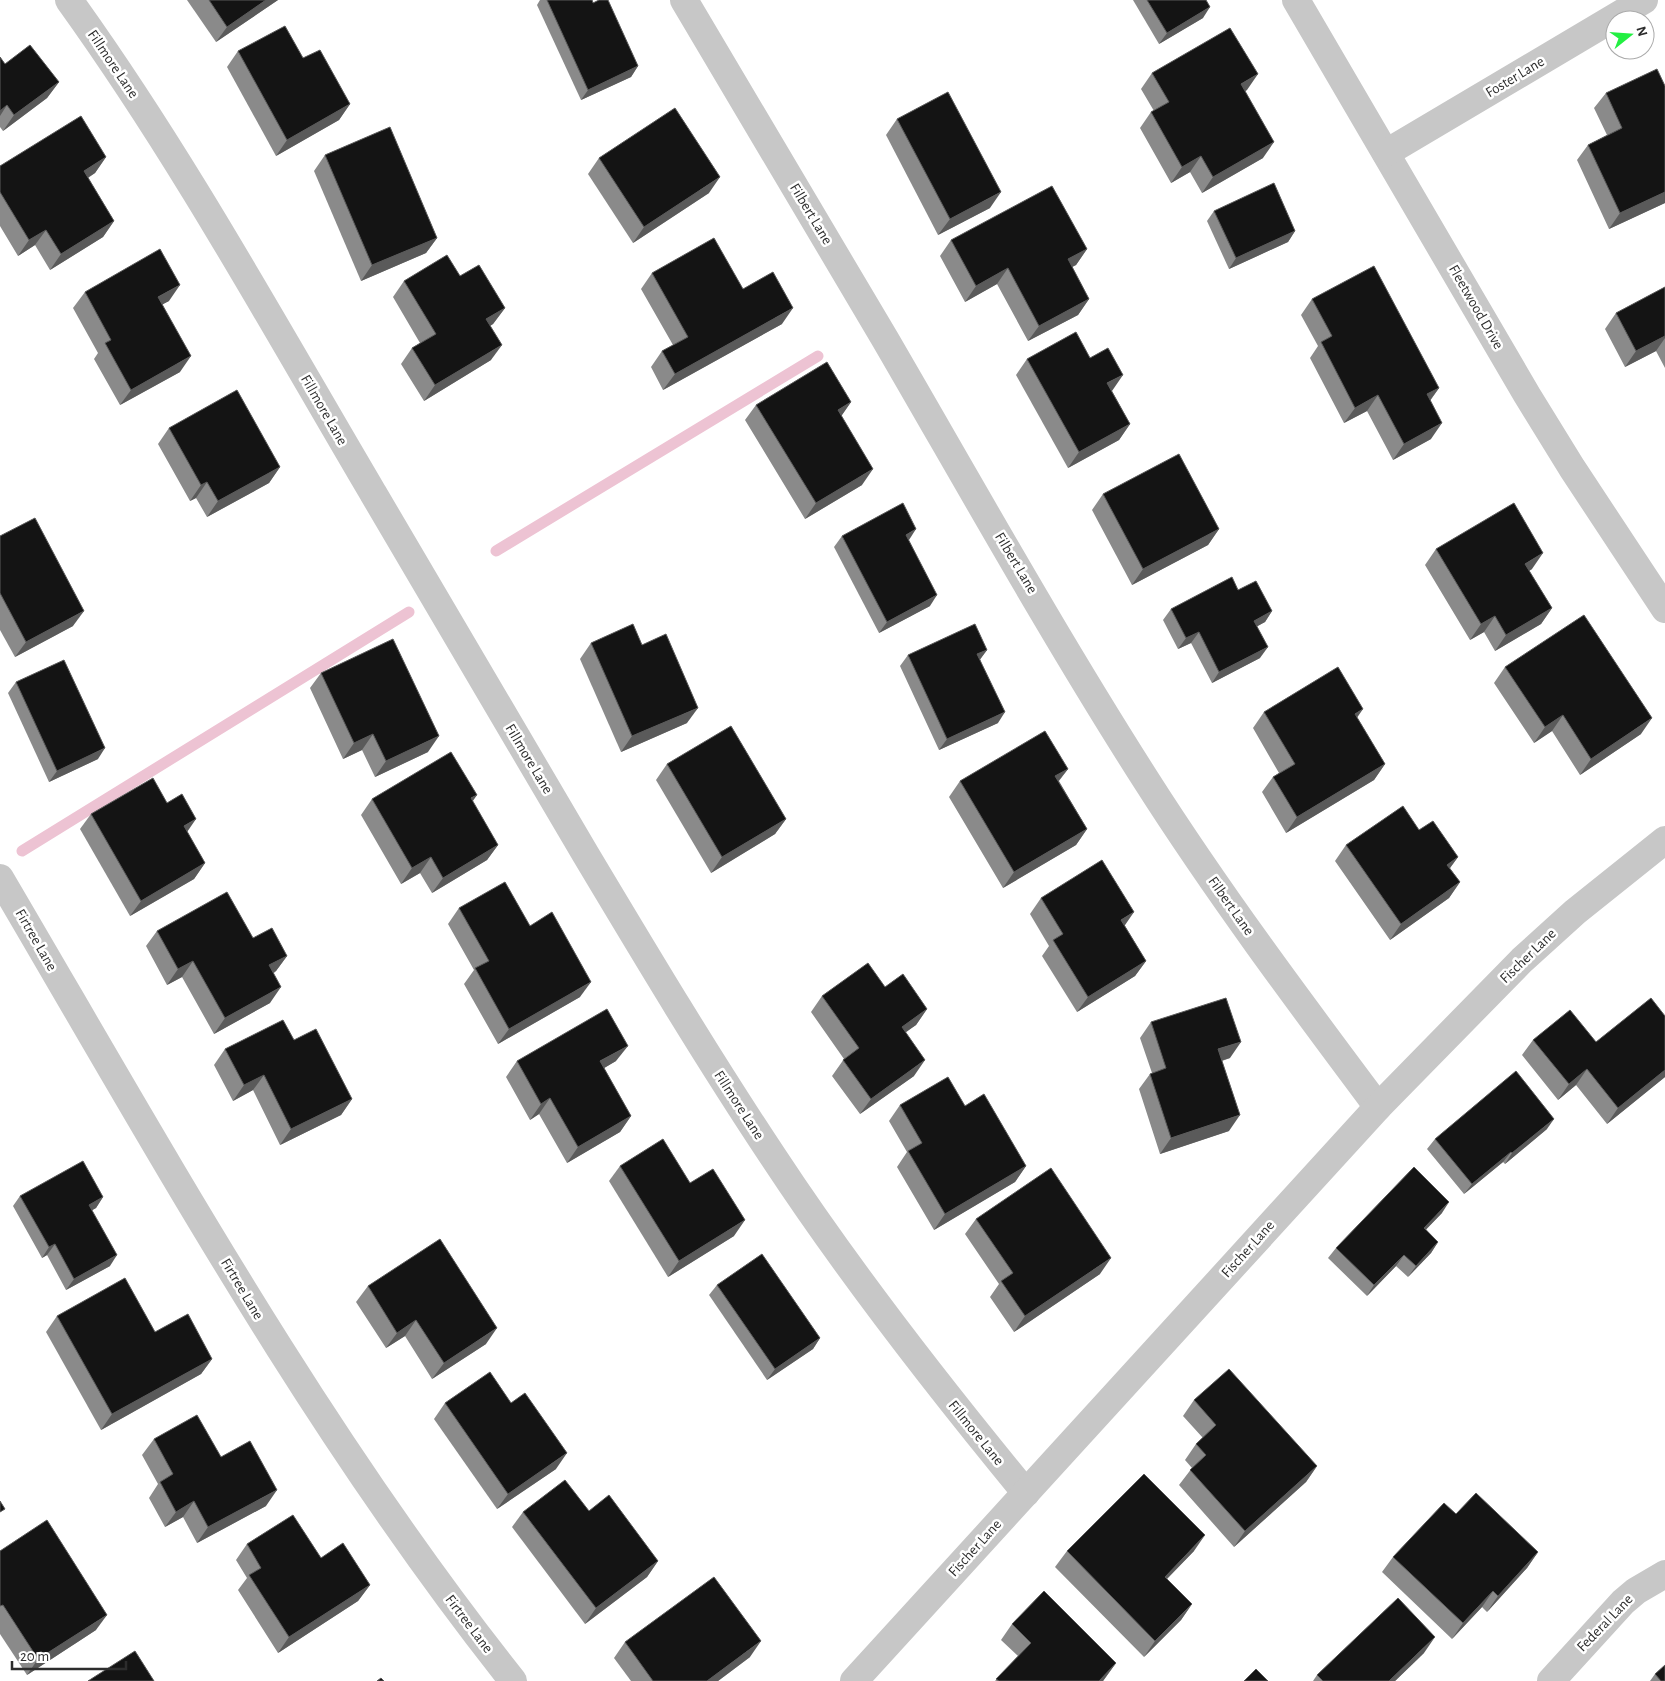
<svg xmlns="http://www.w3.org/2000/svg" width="1665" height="1681" font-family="'Alegreya Sans',sans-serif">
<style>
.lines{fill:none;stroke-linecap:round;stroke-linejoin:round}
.stream{stroke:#edc3d3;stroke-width:11}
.minor{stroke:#c7c7c7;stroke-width:28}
.wall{fill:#8a8a8a}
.shaded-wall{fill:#5a5a5a}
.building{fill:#141414;stroke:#5a5a5a}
.labels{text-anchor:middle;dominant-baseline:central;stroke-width:5;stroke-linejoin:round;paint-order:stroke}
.street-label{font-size:15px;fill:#2d2d2d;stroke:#fff}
</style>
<rect width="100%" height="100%" fill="#fff"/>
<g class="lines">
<!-- stream -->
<g class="stream">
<polyline points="496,551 818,356"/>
<polyline points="22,851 409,612"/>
</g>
<!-- minor -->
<g class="minor">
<path d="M69,0C182,157 275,327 373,493C444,614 515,735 586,855C647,957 708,1059 774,1158C851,1275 937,1385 1026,1493"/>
<path d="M684,0C751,113 818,226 885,339C971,487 1054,636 1146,780C1218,893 1298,1000 1378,1107"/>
<polyline points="1296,0 1527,395 1572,468 1665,609"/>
<polyline points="1386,153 1644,0"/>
<path d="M0,878C161,1152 315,1432 513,1681"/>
<polyline points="854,1681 1378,1107 1522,960 1575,912 1665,840"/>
<polyline points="1551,1681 1623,1602 1636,1591 1665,1574"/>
</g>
</g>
<!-- wall -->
<g class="wall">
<polygon points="187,0 278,0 216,42"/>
<polygon points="540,0 592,0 638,66 631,77 581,100 537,5"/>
<polygon points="1133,0 1206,0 1203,18 1159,44"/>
<polygon points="238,51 303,58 350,104 339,120 276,156 227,67"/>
<polygon points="0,57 5,64 59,82 47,98 3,131 0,127"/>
<polygon points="1152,73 1247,90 1245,91 1263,158 1202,193 1190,172 1171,183 1140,128 1151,112 1154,111 1141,89"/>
<polygon points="1665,86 1665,203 1609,229 1577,160 1588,145 1607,135 1594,108 1606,93"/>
<polygon points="897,119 990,208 938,235 886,135"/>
<polygon points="325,155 437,238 426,253 361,281 314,171"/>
<polygon points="106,157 95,173 88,178 114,221 103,237 50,270 35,245 18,256 0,226 0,166"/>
<polygon points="599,158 709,193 633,243 588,174"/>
<polygon points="1214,211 1295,231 1288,242 1229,269 1207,221"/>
<polygon points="951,240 1087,249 1076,265 1072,267 1089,299 1078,315 1028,341 997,284 965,302 940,256"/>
<polygon points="652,273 743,289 782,324 663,390 651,367 662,351 673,345 641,289"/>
<polygon points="460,276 505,308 493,324 490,326 491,360 424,401 401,364 412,348 420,343 393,297 404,281"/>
<polygon points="1665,287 1665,368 1656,351 1625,367 1605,329 1616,313"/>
<polygon points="85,292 169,301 162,304 180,372 120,405 94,359 98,353 73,308"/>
<polygon points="1312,299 1439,388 1430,401 1431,439 1393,460 1367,411 1344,423 1310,358 1318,346 1301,315"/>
<polygon points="1090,358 1112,391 1130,424 1119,440 1068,468 1016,375 1027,359"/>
<polygon points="851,402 841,416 862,485 805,519 745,420 756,405"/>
<polygon points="169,428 280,467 269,483 207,517 196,498 190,501 158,444"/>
<polygon points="1103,494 1219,529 1208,545 1132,585 1092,510"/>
<polygon points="0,536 73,626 15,657 0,630"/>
<polygon points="842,536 908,540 930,606 879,633 834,547"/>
<polygon points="1436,549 1532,569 1529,571 1552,608 1541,624 1495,651 1484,632 1470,640 1425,565"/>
<polygon points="1238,590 1272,611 1265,622 1257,626 1260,658 1212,683 1191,643 1178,649 1163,620 1171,609"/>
<polygon points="591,643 642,645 687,723 621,752 580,659"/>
<polygon points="987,650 980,659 998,723 939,750 900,666 908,655"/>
<polygon points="1505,667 1641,734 1580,775 1552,731 1534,743 1494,683"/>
<polygon points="321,673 428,752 375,777 362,750 343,759 310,688"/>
<polygon points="16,682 98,759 49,782 8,693"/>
<polygon points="1264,712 1357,718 1385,764 1374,780 1286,833 1262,792 1273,777 1279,773 1253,728"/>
<polygon points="667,764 786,819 775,834 711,873 656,780"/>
<polygon points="1068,769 1059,781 1087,829 1076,845 1003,888 949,797 960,781"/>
<polygon points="372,799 472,801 498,845 487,860 432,893 420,873 401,884 361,815"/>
<polygon points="167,803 187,832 205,863 194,879 130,916 80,829 91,814"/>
<polygon points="1419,830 1458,857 1450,868 1460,882 1449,898 1390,940 1335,861 1346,845"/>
<polygon points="1041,898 1125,926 1146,961 1135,976 1077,1012 1042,956 1049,946 1030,914"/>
<polygon points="459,908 530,926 580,997 498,1044 464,984 474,970 448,924"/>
<polygon points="157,931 253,938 287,956 276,971 274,973 270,1003 214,1034 182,977 167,985 146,946"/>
<polygon points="885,987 927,1009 916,1025 905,1032 914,1076 860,1114 832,1076 844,1059 811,1012 822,996"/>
<polygon points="1665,1016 1665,1077 1607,1124 1576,1085 1558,1100 1522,1055 1533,1040 1596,1042"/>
<polygon points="1151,1022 1230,1058 1222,1061 1229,1131 1160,1154 1139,1089 1150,1074 1152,1073 1140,1038"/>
<polygon points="294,1040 352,1099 341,1115 280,1145 253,1090 233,1101 214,1065 225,1049"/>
<polygon points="517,1061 616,1061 604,1068 631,1116 620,1132 567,1163 539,1114 530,1120 506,1077"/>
<polygon points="900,1105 965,1106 1026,1166 1015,1182 934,1230 897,1167 907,1152 889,1121"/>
<polygon points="1547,1129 1505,1164 1503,1162 1464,1194 1427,1149 1435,1139"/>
<polygon points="620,1166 734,1236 668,1277 609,1181"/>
<polygon points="20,1196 103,1197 96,1208 92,1210 110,1266 66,1290 47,1255 42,1258 13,1206"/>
<polygon points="1442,1213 1426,1229 1438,1242 1431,1253 1408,1277 1396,1266 1367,1296 1328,1258 1336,1248"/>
<polygon points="976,1219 1100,1274 1014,1332 990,1297 999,1284 965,1234"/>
<polygon points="717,1285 820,1338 813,1349 767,1380 709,1295"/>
<polygon points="368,1286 486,1344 432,1379 405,1336 386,1348 356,1302"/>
<polygon points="57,1316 155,1332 212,1359 201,1374 101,1430 46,1332"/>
<polygon points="1194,1400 1317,1466 1306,1482 1234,1547 1179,1485 1192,1468 1185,1460 1196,1444 1203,1438 1183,1416"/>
<polygon points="445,1403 556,1469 497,1509 434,1419"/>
<polygon points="154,1439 221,1457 266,1506 197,1543 183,1517 165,1527 149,1498 158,1484 142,1455"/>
<polygon points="589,1511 658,1561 647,1577 585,1624 512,1527 523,1512"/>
<polygon points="1456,1514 1538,1552 1527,1568 1487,1612 1482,1607 1452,1639 1382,1572 1393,1557"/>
<polygon points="247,1544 321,1558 370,1585 358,1601 278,1653 238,1590 247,1578 236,1560"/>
<polygon points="0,1551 96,1630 27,1675 0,1634"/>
<polygon points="1067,1551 1194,1551 1167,1579 1192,1604 1181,1620 1144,1657 1055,1567"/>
<polygon points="1012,1624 1116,1663 1103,1681 995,1681 1018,1656 1001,1640"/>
<polygon points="625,1642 750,1657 718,1681 631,1681 614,1658"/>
<polygon points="1424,1653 1395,1681 1313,1681 1317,1675"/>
<polygon points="1655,1674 1665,1681 1650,1681"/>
</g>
<!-- shaded-wall -->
<g class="shaded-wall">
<polygon points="266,0 278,0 216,42 227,27"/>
<polygon points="1210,7 1203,18 1159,44 1167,33"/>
<polygon points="638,66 631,77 581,100 588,90"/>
<polygon points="1258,74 1247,90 1229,100 1241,84"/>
<polygon points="59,82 47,98 3,131 14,115"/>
<polygon points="350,104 339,120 276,156 287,140"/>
<polygon points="7,105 0,116 0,111"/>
<polygon points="1274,142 1263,158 1202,193 1213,177"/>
<polygon points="1201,156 1190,172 1171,183 1182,167"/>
<polygon points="106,157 95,173 73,187 84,171"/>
<polygon points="720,177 709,193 633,243 644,227"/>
<polygon points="1001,192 990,208 938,235 950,219"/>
<polygon points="1665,192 1665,203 1609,229 1620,213"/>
<polygon points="114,221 103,237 50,270 61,254"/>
<polygon points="46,230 35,245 18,256 29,240"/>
<polygon points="1295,231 1288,242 1229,269 1236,258"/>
<polygon points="437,238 426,253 361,281 372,265"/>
<polygon points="1087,249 1076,265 1056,275 1068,259"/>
<polygon points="1008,268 997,284 965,302 976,286"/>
<polygon points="180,285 169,301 147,313 158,297"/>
<polygon points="1089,299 1078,315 1028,341 1039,326"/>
<polygon points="505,308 493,324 475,335 486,319"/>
<polygon points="793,308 782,324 663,390 675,374"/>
<polygon points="1665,336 1665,338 1656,351 1625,367 1636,351"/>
<polygon points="502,345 491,360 424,401 435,385"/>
<polygon points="191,356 180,372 120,405 131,390"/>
<polygon points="1123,375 1112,391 1096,399 1107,383"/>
<polygon points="1439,388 1428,403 1427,394"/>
<polygon points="1378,395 1367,411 1344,423 1355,408"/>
<polygon points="851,402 840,418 838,410"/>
<polygon points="1442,423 1431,439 1393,460 1404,444"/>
<polygon points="1130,424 1119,440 1068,468 1079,452"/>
<polygon points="280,467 269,483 207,517 218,501"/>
<polygon points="873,469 862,485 805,519 816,503"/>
<polygon points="207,482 196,498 190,501 201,485"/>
<polygon points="916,529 909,540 898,545 906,535"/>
<polygon points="1219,529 1208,545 1132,585 1143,569"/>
<polygon points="1543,553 1532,569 1514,580 1525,564"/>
<polygon points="937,595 930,606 879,633 887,622"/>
<polygon points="1552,608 1541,624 1495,651 1506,635"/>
<polygon points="84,611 73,626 15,657 26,642"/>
<polygon points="1272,611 1265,622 1247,632 1254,621"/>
<polygon points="1495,616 1484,632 1470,640 1481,624"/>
<polygon points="1199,632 1191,643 1178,649 1186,638"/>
<polygon points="1268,647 1260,658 1212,683 1219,672"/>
<polygon points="987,650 979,661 977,654"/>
<polygon points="698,708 687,723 621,752 632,736"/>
<polygon points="1363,709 1352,725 1355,714"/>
<polygon points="1005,712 998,723 939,750 947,739"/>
<polygon points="1563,715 1552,731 1534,743 1545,727"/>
<polygon points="1652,718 1641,734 1580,775 1591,759"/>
<polygon points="373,734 362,750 343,759 354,743"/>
<polygon points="439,736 428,752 375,777 386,761"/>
<polygon points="105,748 98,759 49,782 57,771"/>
<polygon points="1385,764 1374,780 1286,833 1297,817"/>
<polygon points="1068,769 1056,784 1055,776"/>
<polygon points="477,795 466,811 471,798"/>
<polygon points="196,819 185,835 184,826"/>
<polygon points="786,819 775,834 711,873 722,857"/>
<polygon points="1087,829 1076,845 1003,888 1014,872"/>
<polygon points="498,845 487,860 432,893 443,878"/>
<polygon points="431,857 420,873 401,884 412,868"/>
<polygon points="1458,857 1447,872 1447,865"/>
<polygon points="205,863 194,879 130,916 141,901"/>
<polygon points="1460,882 1449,898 1390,940 1401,924"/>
<polygon points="1134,912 1123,928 1121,920"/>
<polygon points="287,956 276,971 258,981 269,965"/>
<polygon points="193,961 182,977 167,985 178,969"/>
<polygon points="1146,961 1135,976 1077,1012 1088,997"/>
<polygon points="591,982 580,997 498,1044 509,1029"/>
<polygon points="281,987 270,1003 214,1034 225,1018"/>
<polygon points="927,1009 916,1025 891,1043 902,1027"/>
<polygon points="1241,1042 1230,1058 1207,1065 1218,1049"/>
<polygon points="628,1046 616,1061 589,1077 600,1061"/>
<polygon points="925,1060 914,1076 860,1114 871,1099"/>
<polygon points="1587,1069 1576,1085 1558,1100 1569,1084"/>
<polygon points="1665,1070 1665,1077 1607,1124 1618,1108"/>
<polygon points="264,1075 253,1090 233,1101 244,1085"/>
<polygon points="550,1098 539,1114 530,1120 541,1104"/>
<polygon points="352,1099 341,1115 280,1145 291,1129"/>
<polygon points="1240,1115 1229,1131 1160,1154 1171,1138"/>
<polygon points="631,1116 620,1132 567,1163 578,1147"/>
<polygon points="1554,1119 1547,1129 1505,1164 1512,1153"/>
<polygon points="1511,1152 1503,1162 1464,1194 1472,1184"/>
<polygon points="1026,1166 1015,1182 934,1230 945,1214"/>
<polygon points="103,1197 96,1208 82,1216 89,1205"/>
<polygon points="1449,1202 1442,1213 1417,1239 1424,1228"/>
<polygon points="745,1220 734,1236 668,1277 679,1261"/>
<polygon points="1438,1242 1431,1253 1408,1277 1416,1266"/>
<polygon points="55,1244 47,1255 42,1258 49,1247"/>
<polygon points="117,1255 110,1266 66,1290 74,1279"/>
<polygon points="1404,1255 1396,1266 1367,1296 1374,1285"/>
<polygon points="1111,1258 1100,1274 1014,1332 1025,1316"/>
<polygon points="416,1320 405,1336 386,1348 397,1333"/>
<polygon points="497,1328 486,1344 432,1379 444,1363"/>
<polygon points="820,1338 813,1349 767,1380 775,1369"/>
<polygon points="212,1359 201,1374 101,1430 112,1414"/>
<polygon points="567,1453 556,1469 497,1509 508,1494"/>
<polygon points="1317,1466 1306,1482 1234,1547 1245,1531"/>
<polygon points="277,1490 266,1506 197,1543 208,1527"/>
<polygon points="194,1501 183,1517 165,1527 176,1512"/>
<polygon points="1205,1535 1194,1551 1154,1592 1165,1577"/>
<polygon points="1538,1552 1527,1568 1487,1612 1498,1596"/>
<polygon points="658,1561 647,1577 585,1624 596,1608"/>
<polygon points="370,1585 358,1601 278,1653 289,1637"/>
<polygon points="1493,1591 1482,1607 1452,1639 1463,1623"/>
<polygon points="1192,1604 1181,1620 1144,1657 1155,1641"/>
<polygon points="107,1615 96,1630 27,1675 38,1659"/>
<polygon points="1435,1637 1424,1653 1395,1681 1389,1681"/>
<polygon points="761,1641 750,1657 718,1681 707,1681"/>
<polygon points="1116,1663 1103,1681 1099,1681"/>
</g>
<!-- building -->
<g class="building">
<polygon points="209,0 266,0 227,27"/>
<polygon points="547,0 592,0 593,3 599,0 608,0 638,66 588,90"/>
<polygon points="1147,0 1206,0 1210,7 1167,33"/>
<polygon points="285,26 303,58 320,50 350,104 287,140 238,51"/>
<polygon points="1230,28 1258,74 1241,84 1274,142 1213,177 1201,156 1182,167 1151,112 1169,102 1152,73"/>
<polygon points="30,45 59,82 14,115 7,105 0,111 0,57 5,64"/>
<polygon points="1657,69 1665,86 1665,192 1620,213 1588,145 1622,128 1606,93"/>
<polygon points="948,92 1001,192 950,219 897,119"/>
<polygon points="675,108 720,177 644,227 599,158"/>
<polygon points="81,116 106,157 84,171 114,221 61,254 46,230 29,240 0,192 0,166"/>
<polygon points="390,127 437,238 372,265 325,155"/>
<polygon points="1274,183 1295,231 1236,258 1214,211"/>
<polygon points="1052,186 1087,249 1068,259 1089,299 1039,326 1008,268 976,286 951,240"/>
<polygon points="714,238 743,289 773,272 793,308 675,374 662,351 688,337 652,273"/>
<polygon points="160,249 180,285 158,297 191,356 131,390 105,343 111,340 85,292"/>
<polygon points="447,255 460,276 479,265 505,308 486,319 502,345 435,385 412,348 436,334 404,281"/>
<polygon points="1374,266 1439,388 1427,394 1442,423 1404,444 1378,395 1355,408 1321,342 1332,336 1312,299"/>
<polygon points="1665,287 1665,336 1636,351 1616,313"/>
<polygon points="1076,332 1090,358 1108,348 1123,375 1107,383 1130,424 1079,452 1027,359"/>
<polygon points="827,362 851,402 838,410 873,469 816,503 756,405"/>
<polygon points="237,390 280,467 218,501 207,482 201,485 169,428"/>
<polygon points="1179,454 1219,529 1143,569 1103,494"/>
<polygon points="903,503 916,529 906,535 937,595 887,622 842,536"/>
<polygon points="1514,503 1543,553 1525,564 1552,608 1506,635 1495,616 1481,624 1436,549"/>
<polygon points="35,518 84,611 26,642 0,593 0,536"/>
<polygon points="1232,577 1238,590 1256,581 1272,611 1254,621 1268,647 1219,672 1199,632 1186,638 1171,609"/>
<polygon points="1584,615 1652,718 1591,759 1563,715 1545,727 1505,667"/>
<polygon points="633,624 642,645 666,634 698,708 632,736 591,643"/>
<polygon points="975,624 987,650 977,654 1005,712 947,739 908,655"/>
<polygon points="393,639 439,736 386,761 373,734 354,743 321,673"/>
<polygon points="64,660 105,748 57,771 16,682"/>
<polygon points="1338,667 1363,709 1355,714 1385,764 1297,817 1273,777 1295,764 1264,712"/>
<polygon points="731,726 786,819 722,857 667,764"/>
<polygon points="1045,731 1068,769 1055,776 1087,829 1014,872 960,781"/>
<polygon points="451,752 477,795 471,798 498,845 443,878 431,857 412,868 372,799"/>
<polygon points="153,778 167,803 182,794 196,819 184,826 205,863 141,901 91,814"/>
<polygon points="1403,806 1419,830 1433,821 1458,857 1447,865 1460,882 1401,924 1346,845"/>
<polygon points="1102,860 1134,912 1121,920 1146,961 1088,997 1053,940 1063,934 1041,898"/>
<polygon points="505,882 530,926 552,912 591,982 509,1029 475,968 489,961 459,908"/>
<polygon points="227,892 253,938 272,928 287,956 269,965 281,987 225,1018 193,961 178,969 157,931"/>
<polygon points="868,963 885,987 903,974 927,1009 902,1027 925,1060 871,1099 843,1060 859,1048 822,996"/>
<polygon points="1226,998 1241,1042 1218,1049 1240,1115 1171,1138 1150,1074 1166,1068 1151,1022"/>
<polygon points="1651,998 1665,1016 1665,1070 1618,1108 1587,1069 1569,1084 1533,1040 1570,1010 1596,1042"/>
<polygon points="607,1009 628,1046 600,1061 631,1116 578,1147 550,1098 541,1104 517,1061"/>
<polygon points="283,1020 294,1040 316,1029 352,1099 291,1129 264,1075 244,1085 225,1049"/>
<polygon points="1516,1071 1554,1119 1512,1153 1511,1152 1472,1184 1435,1139"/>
<polygon points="948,1077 965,1106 984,1094 1026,1166 945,1214 908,1151 922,1143 900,1105"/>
<polygon points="663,1139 690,1183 713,1169 745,1220 679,1261 620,1166"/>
<polygon points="83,1161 103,1197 89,1205 117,1255 74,1279 55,1244 49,1247 20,1196"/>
<polygon points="1414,1167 1449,1202 1424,1228 1438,1242 1416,1266 1404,1255 1374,1285 1336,1248"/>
<polygon points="1051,1168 1111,1258 1025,1316 1001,1281 1013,1273 976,1219"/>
<polygon points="440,1239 497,1328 444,1363 416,1320 397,1333 368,1286"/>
<polygon points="762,1254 820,1338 775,1369 717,1285"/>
<polygon points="125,1278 155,1332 188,1314 212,1359 112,1414 57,1316"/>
<polygon points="1229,1369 1317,1466 1245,1531 1190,1470 1206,1455 1196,1444 1216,1425 1194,1400"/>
<polygon points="490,1372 511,1403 525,1393 567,1453 508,1494 445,1403"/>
<polygon points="197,1415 221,1457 250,1441 277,1490 208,1527 194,1501 176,1512 160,1482 173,1474 154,1439"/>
<polygon points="1144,1474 1205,1535 1165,1577 1192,1604 1155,1641 1067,1551"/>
<polygon points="565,1480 589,1511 609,1495 658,1561 596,1608 523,1512"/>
<polygon points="1476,1493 1538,1552 1498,1596 1493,1591 1463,1623 1393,1557 1444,1503 1456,1514"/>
<polygon points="0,1501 5,1509 0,1512"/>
<polygon points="293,1515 321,1558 343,1543 370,1585 289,1637 249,1575 261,1568 247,1544"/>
<polygon points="47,1520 107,1615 38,1659 3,1605 0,1606 0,1551"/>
<polygon points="714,1577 761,1641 707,1681 653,1681 625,1642"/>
<polygon points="1044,1591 1116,1663 1099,1681 999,1681 996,1679 1031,1643 1012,1624"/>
<polygon points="1398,1598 1435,1637 1389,1681 1323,1681 1317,1675"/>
<polygon points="135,1651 154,1681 88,1681"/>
<polygon points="1665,1665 1665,1681 1661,1681 1655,1674"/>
<polygon points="1256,1669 1268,1681 1244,1681"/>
<polygon points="381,1678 384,1681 377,1681"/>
</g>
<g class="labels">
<!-- street labels -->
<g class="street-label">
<text transform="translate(113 64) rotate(56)">Fillmore Lane</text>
<text transform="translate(1515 77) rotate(-31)">Foster Lane</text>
<text transform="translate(811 214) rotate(59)">Filbert Lane</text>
<text transform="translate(1476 307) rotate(60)">Fleetwood Drive</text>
<text transform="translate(324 410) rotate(60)">Fillmore Lane</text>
<text transform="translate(1016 563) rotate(59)">Filbert Lane</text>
<text transform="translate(529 759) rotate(59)">Fillmore Lane</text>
<text transform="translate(1231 906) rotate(55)">Filbert Lane</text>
<text transform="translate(36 940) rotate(60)">Firtree Lane</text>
<text transform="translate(1528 956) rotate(-44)">Fischer Lane</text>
<text transform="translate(739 1105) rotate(57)">Fillmore Lane</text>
<text transform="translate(1248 1249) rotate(-48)">Fischer Lane</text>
<text transform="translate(242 1289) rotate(59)">Firtree Lane</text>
<text transform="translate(976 1433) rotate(51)">Fillmore Lane</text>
<text transform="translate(975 1548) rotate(-48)">Fischer Lane</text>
<text transform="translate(1605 1623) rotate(-46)">Federal Lane</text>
<text transform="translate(469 1624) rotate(53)">Firtree Lane</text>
</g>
</g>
<!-- north arrow -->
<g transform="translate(1630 35) rotate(73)"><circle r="24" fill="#ffffff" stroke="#ababab"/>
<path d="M0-4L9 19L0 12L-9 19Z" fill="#23ef42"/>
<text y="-8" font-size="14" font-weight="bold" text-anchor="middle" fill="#2d2d2d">N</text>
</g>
<!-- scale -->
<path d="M12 1661v8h114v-8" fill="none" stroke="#2d2d2d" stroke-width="2.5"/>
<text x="20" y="1661" font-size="15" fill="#2d2d2d" stroke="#ffffff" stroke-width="4" paint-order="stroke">20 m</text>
</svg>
